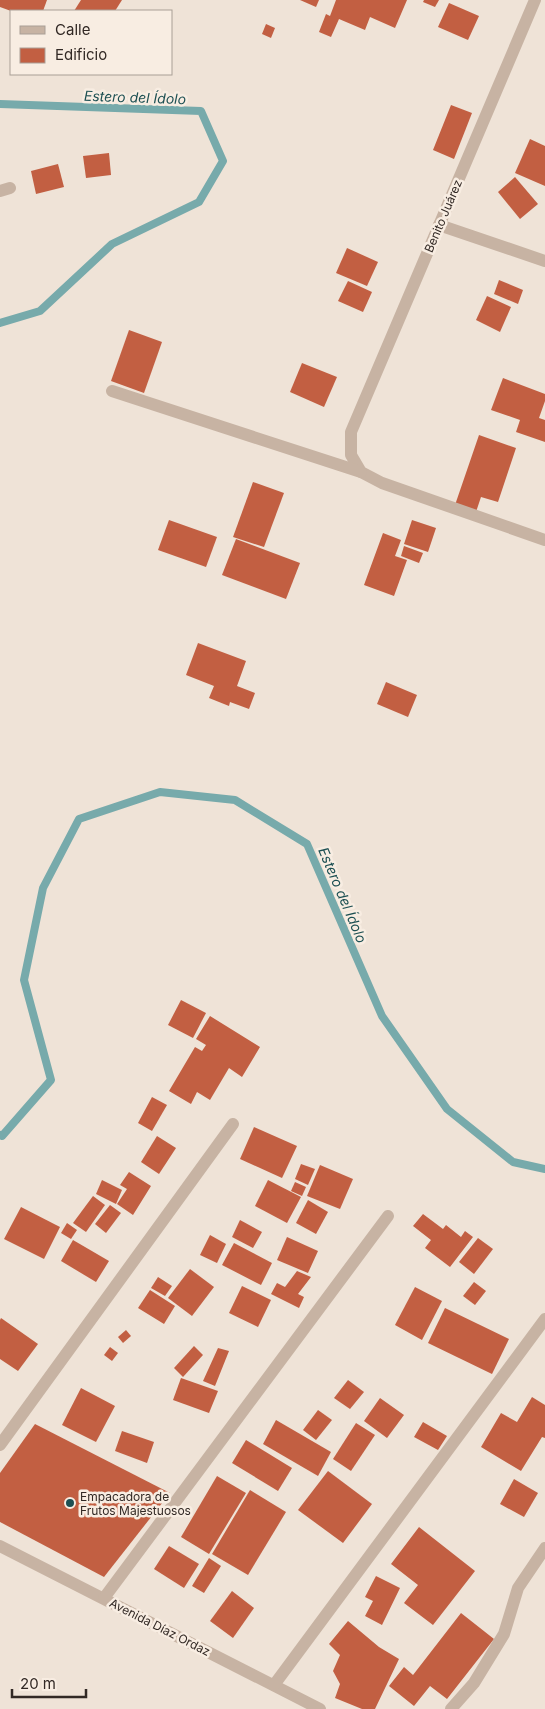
<svg xmlns="http://www.w3.org/2000/svg" width="545" height="1709" font-family="Inter,sans-serif">
<style>
.lines{fill:none;stroke-linecap:round;stroke-linejoin:round}
.stream{stroke:#77aaab;stroke-width:8}
.building{fill:#c25f42}
.street{stroke:#c7b3a3;stroke-width:12}
.poi-dot{fill:#1c4f52;stroke:#f8ede2;stroke-width:2}
.labels{text-anchor:middle;dominant-baseline:central;stroke-width:5;stroke-linejoin:round;paint-order:stroke}
.street-label{font-size:12px;fill:#322925;stroke:#f8ede2}
.poi-label{font-size:12px;fill:#322925;stroke:#f8ede2;text-anchor:start}
.water-label{font-size:14px;font-style:italic;fill:#1c4f52;stroke:#f8ede2}
</style>
<rect width="100%" height="100%" fill="#efe3d7"/>
<g class="lines">
<!-- stream -->
<g class="stream">
<polyline points="0,104 201,111 223,161 199,202 112,244 40,311 0,323"/>
<polyline points="0,1135 2,1136 51,1080 24,980 43,888 79,819 160,792 235,800 307,844 382,1016 447,1109 513,1162 545,1169"/>
</g>
</g>
<!-- building -->
<g class="building">
<polygon points="0,0 47,0 43,11 11,11 0,7"/>
<polygon points="81,0 122,0 115,11 74,11"/>
<polygon points="300,0 319,0 316,7"/>
<polygon points="336,0 407,0 395,28 370,17 365,30 339,19 331,37 319,32 326,14 330,16"/>
<polygon points="424,0 439,0 435,7 423,2"/>
<polygon points="449,3 479,16 468,40 438,27"/>
<polygon points="266,24 275,28 271,38 262,34"/>
<polygon points="451,105 472,113 454,159 433,150"/>
<polygon points="530,139 545,146 545,186 515,173"/>
<polygon points="109,153 111,175 86,178 83,156"/>
<polygon points="58,164 64,187 36,194 31,171"/>
<polygon points="515,177 538,204 520,219 498,192"/>
<polygon points="347,248 378,262 367,286 336,273"/>
<polygon points="499,280 523,290 518,304 494,294"/>
<polygon points="348,281 372,292 363,312 338,301"/>
<polygon points="487,296 511,307 500,332 476,320"/>
<polygon points="129,330 162,342 144,393 111,381"/>
<polygon points="302,363 337,377 324,407 290,392"/>
<polygon points="503,378 545,394 545,401 539,418 545,420 545,442 516,432 520,420 491,410"/>
<polygon points="479,435 516,448 498,502 481,497 476,512 455,505"/>
<polygon points="253,482 284,493 264,547 233,537"/>
<polygon points="169,520 217,537 206,567 158,550"/>
<polygon points="412,520 436,528 428,552 404,544"/>
<polygon points="383,533 401,540 395,556 407,560 394,596 364,585"/>
<polygon points="236,539 300,563 286,599 222,575"/>
<polygon points="404,546 423,553 419,563 401,556"/>
<polygon points="198,643 246,661 237,686 255,693 249,709 230,702 229,706 209,698 214,686 186,675"/>
<polygon points="386,682 417,695 408,717 377,704"/>
<polygon points="181,1000 206,1013 193,1038 168,1025"/>
<polygon points="210,1016 260,1047 242,1077 229,1068 210,1100 197,1092 191,1104 169,1091 195,1047 202,1051 206,1045 196,1039"/>
<polygon points="152,1097 167,1105 152,1131 138,1123"/>
<polygon points="254,1127 297,1146 282,1178 240,1159"/>
<polygon points="157,1136 176,1148 159,1174 141,1162"/>
<polygon points="301,1164 315,1169 308,1185 295,1179"/>
<polygon points="320,1165 353,1179 340,1209 307,1196"/>
<polygon points="129,1172 151,1186 133,1215 117,1204 127,1189 120,1185"/>
<polygon points="102,1180 122,1190 116,1204 96,1194"/>
<polygon points="268,1180 301,1197 287,1223 255,1206"/>
<polygon points="295,1182 306,1187 302,1196 291,1191"/>
<polygon points="93,1196 105,1205 86,1232 73,1223"/>
<polygon points="308,1200 328,1212 316,1234 296,1223"/>
<polygon points="110,1205 121,1213 106,1233 95,1224"/>
<polygon points="21,1207 60,1227 44,1259 4,1239"/>
<polygon points="423,1214 443,1229 446,1225 461,1237 465,1231 473,1237 450,1267 425,1248 431,1240 413,1226"/>
<polygon points="240,1220 262,1232 253,1248 232,1237"/>
<polygon points="67,1223 77,1230 71,1239 61,1233"/>
<polygon points="210,1235 226,1244 217,1263 200,1255"/>
<polygon points="287,1237 318,1251 308,1273 277,1260"/>
<polygon points="478,1238 493,1249 474,1274 459,1262"/>
<polygon points="73,1240 109,1261 96,1282 61,1261"/>
<polygon points="234,1243 272,1263 261,1285 222,1265"/>
<polygon points="190,1269 214,1287 192,1316 168,1298"/>
<polygon points="297,1271 311,1277 298,1294 304,1297 299,1308 271,1294 277,1283 285,1287"/>
<polygon points="158,1277 172,1286 165,1296 151,1288"/>
<polygon points="474,1282 486,1291 475,1305 463,1296"/>
<polygon points="242,1286 271,1300 258,1327 229,1313"/>
<polygon points="415,1287 442,1301 422,1340 395,1325"/>
<polygon points="150,1290 175,1306 164,1324 138,1308"/>
<polygon points="445,1308 509,1339 492,1374 428,1343"/>
<polygon points="1,1318 38,1344 18,1371 0,1359 0,1320"/>
<polygon points="126,1330 131,1336 123,1343 118,1337"/>
<polygon points="194,1346 203,1355 183,1377 174,1368"/>
<polygon points="110,1347 118,1353 112,1361 104,1355"/>
<polygon points="218,1348 229,1351 215,1386 203,1381"/>
<polygon points="181,1378 218,1391 209,1413 173,1400"/>
<polygon points="348,1380 364,1392 350,1409 334,1398"/>
<polygon points="81,1388 115,1406 96,1442 62,1425"/>
<polygon points="532,1397 545,1405 545,1438 542,1437 521,1471 481,1447 501,1413 517,1422"/>
<polygon points="380,1398 404,1415 387,1438 364,1421"/>
<polygon points="318,1410 332,1420 316,1440 303,1430"/>
<polygon points="276,1420 331,1452 318,1476 263,1444"/>
<polygon points="423,1422 447,1436 438,1450 414,1437"/>
<polygon points="356,1423 375,1435 351,1471 333,1459"/>
<polygon points="35,1424 170,1493 104,1577 0,1522 0,1473"/>
<polygon points="122,1431 154,1442 147,1463 115,1451"/>
<polygon points="246,1440 292,1468 278,1491 232,1463"/>
<polygon points="328,1471 372,1504 343,1543 298,1510"/>
<polygon points="217,1476 246,1493 209,1554 181,1537"/>
<polygon points="514,1479 538,1493 524,1517 500,1504"/>
<polygon points="250,1490 286,1512 248,1575 212,1554"/>
<polygon points="419,1527 475,1571 433,1625 404,1603 418,1585 391,1564"/>
<polygon points="169,1546 199,1564 184,1588 154,1569"/>
<polygon points="209,1558 221,1566 204,1593 192,1586"/>
<polygon points="376,1576 400,1588 382,1625 365,1616 373,1601 365,1597"/>
<polygon points="232,1591 254,1608 233,1638 210,1621"/>
<polygon points="461,1613 494,1639 447,1699 430,1686 414,1706 389,1686 404,1667 413,1675"/>
<polygon points="348,1621 379,1647 399,1659 375,1709 362,1709 335,1698 340,1684 333,1671 340,1655 329,1644"/>
</g>
<g class="lines">
<!-- street -->
<g class="street">
<polyline points="535,0 351,432 351,455 361,472 382,483 545,540"/>
<polyline points="0,191 10,188"/>
<polyline points="439,225 545,261"/>
<polyline points="112,391 361,472"/>
<polyline points="0,1445 233,1124"/>
<polyline points="0,1546 320,1709"/>
<polyline points="104,1598 388,1216"/>
<polyline points="274,1685 545,1319"/>
<polyline points="451,1709 474,1683 504,1634 518,1588 545,1548"/>
</g>
</g>
<!-- markers -->
<circle class="poi-dot" cx="70" cy="1503" r="5"/>
<g class="labels">
<!-- street labels -->
<g class="street-label">
<text transform="translate(443 216) rotate(-67)">Benito Juárez</text>
<text transform="translate(160 1627) rotate(27)">Avenida Díaz Ordaz</text>
</g>
<!-- poi labels -->
<g class="poi-label">
<text x="80" y="1496">Empacadora de<tspan x="80" dy="14">Frutos Majestuosos</tspan></text>
</g>
<!-- water labels -->
<g class="water-label">
<text transform="translate(135 97) rotate(2)">Estero del Ídolo</text>
<text transform="translate(343 895) rotate(67)">Estero del Ídolo</text>
</g>
</g>
<!-- legend -->
<rect x="10" y="10" width="162" height="65" fill="#f8ede2" stroke="#a99f96"/>
<rect x="20" y="26" width="25" height="8" fill="#c7b3a3" stroke="#a99f96"/>
<text x="55" y="35" font-size="15" fill="#322925">Calle</text>
<rect x="20" y="48" width="25" height="15" fill="#c25f42" stroke="#a99f96"/>
<text x="55" y="60" font-size="15" fill="#322925">Edificio</text>
<!-- scale -->
<path d="M12 1689v8h74v-8" fill="none" stroke="#322925" stroke-width="2.5"/>
<text x="20" y="1689" font-size="15" fill="#322925" stroke="#f8ede2" stroke-width="4" paint-order="stroke">20 m</text>
</svg>
